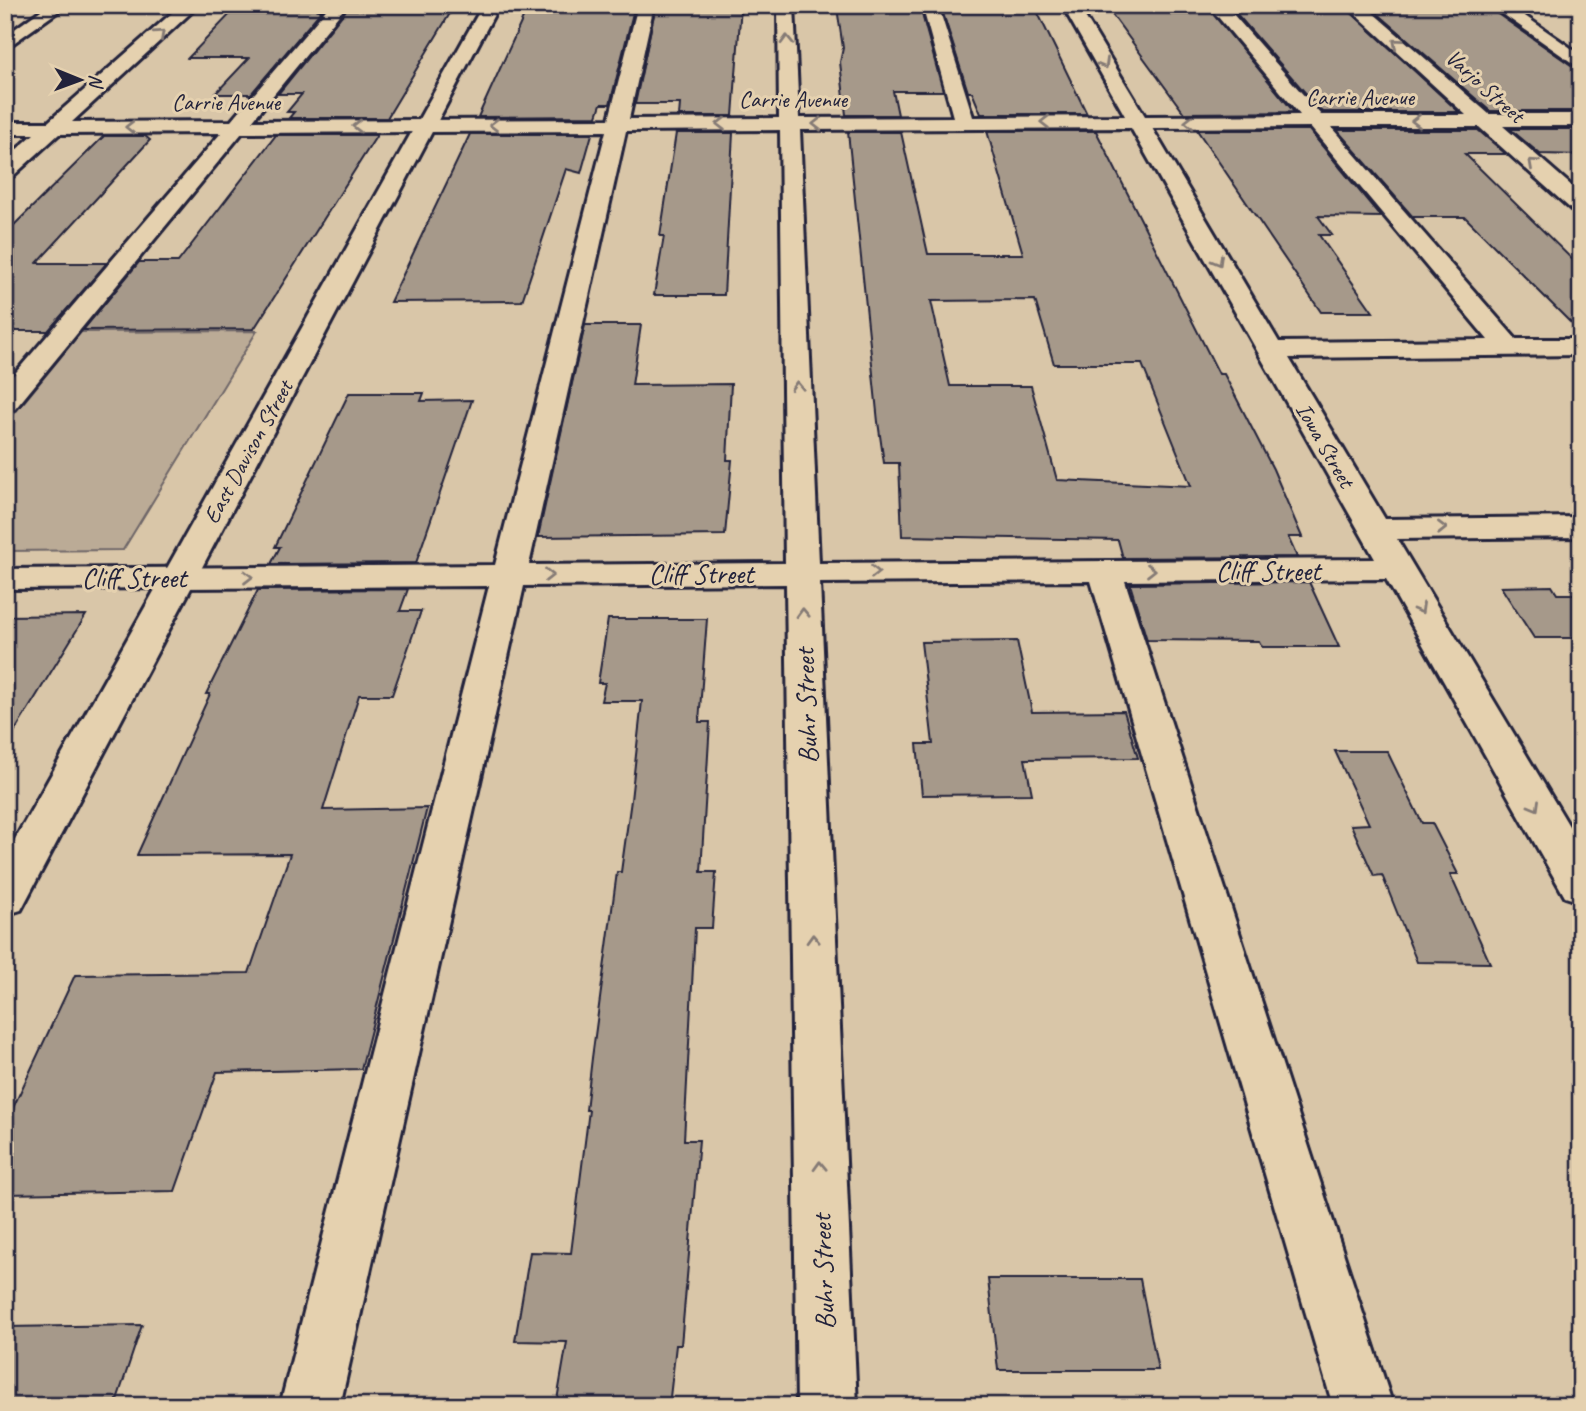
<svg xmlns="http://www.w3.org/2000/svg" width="1586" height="1411" font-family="Caveat,sans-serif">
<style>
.green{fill:#bbab96;stroke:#6e6668;stroke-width:2}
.building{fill:#a6998a;stroke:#22223b;stroke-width:2;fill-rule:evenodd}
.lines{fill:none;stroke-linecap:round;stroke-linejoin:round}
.minor-casing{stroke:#22223b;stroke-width:6}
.major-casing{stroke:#22223b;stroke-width:6}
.minor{fill:#e5d1af;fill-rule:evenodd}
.major{fill:#e5d1af;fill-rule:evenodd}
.oneway{stroke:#847a75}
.labels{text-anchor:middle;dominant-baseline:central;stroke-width:6;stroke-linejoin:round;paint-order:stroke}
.far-street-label{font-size:23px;fill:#22223b;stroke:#e5d1af}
.street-label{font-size:28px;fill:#22223b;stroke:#e5d1af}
</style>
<rect width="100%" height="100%" fill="#d9c6a8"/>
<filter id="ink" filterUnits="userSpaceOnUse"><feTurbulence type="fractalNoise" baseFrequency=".0143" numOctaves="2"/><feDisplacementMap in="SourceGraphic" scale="14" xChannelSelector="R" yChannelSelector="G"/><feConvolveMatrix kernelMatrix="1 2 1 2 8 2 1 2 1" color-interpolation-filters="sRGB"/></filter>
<g filter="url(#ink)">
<!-- green -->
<polygon class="green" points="257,331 123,550 5,551 5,425 81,332"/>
<!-- building -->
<g class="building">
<polygon points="529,5 635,5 610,104 601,104 597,116 478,117"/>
<polygon points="656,5 741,5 733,116 679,116 680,104 635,104"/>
<polygon points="1120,5 1206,5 1294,112 1184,113 1108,9 1122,9"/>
<polygon points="1229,5 1343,5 1459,112 1322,112"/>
<polygon points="1368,5 1489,8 1581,72 1581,111 1490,111"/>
<polygon points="920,7 943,91 893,91 898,115 846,115 840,62 843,48 837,8"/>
<polygon points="941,7 1036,9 1087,114 981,114 972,92 968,92"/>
<polygon points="241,8 322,8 319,10 322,10 251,94 215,94 249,58 188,58 233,11"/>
<polygon points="346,10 452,10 387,118 289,118 294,112 287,112 302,94 278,94"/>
<polygon points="1510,129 1581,129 1581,155 1540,154"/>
<polygon points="1197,130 1309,130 1381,217 1318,216 1332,235 1319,235 1373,312 1321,312"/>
<polygon points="1337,130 1478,130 1506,154 1465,154 1581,268 1581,333 1465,217 1413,217"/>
<path d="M987,131H1096L1219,374H1224L1273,469L1302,537H1288L1297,557L1123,558L1118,540L902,536L899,463H884L878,422L848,132H901L928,254H1023ZM1035,300L1054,364H1142L1191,486L1057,480L1031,386H950L931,301Z"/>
<polygon points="676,133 733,133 724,295 654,295 664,236 660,236"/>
<polygon points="470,134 592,134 581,173 566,169 522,301 390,302"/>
<polygon points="276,135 377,135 254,329 83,330 139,262 178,262"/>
<polygon points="104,136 145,136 150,140 37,263 107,263 48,331 5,331 5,234"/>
<polygon points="585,325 641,325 632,385 731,384 727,460 732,460 725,535 538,537"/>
<polygon points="349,393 424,393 421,401 472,400 416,563 271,564 280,547 275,547"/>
<polygon points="1309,582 1339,647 1262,647 1259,641 1147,640 1130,584"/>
<polygon points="1552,586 1557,594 1581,594 1581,638 1534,638 1501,587"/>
<polygon points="408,589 400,611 421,611 392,695 359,695 323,810 427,808 361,1069 217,1072 175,1191 5,1194 5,1125 75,975 249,973 290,854 137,855 210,694 206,694 258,590"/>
<polygon points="86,615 5,747 5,616"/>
<polygon points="608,619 707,619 699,722 710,722 701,872 716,872 712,928 695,928 684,1140 699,1140 681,1345 676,1345 669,1406 556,1406 567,1342 515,1341 530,1252 571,1253 589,1110 586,1110 592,1058 617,872 621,872 631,800 642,701 601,701 605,683 598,683"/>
<polygon points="1017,641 1032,712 1124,711 1138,758 1025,759 1032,794 922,795 917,744 933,744 921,642"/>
<polygon points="1335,751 1387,751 1422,823 1432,823 1458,874 1450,874 1490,963 1417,962 1382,875 1374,876 1351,825 1369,824"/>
<polygon points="988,1279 1140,1279 1158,1370 998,1370"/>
<polygon points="142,1325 115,1406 5,1406 5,1327"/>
</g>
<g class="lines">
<defs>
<g id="minor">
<polygon points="48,5 67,5 5,49 5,36"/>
<path d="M181,5H199L72,122L231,121L330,5H347L252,121L609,119L638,5H654L629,119L779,118L778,5H794L799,118L953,117L922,5H938L973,117L1125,116L1062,5H1078L1145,116L1300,115L1208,5H1225L1321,115H1466L1346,5H1364L1489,114H1581V126H1503L1581,194V213L1573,211L1479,127H1331L1516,339H1581V355L1289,358L1385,519L1581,517V537L1397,539L1581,846V902L1565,897L1386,579L1125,581L1393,1406H1333L1091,581L820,583L857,1406H797L786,584L524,586L340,1406H280L489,586L5,589V569L495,565L606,131L242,133L15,409L5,412V385L221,133L59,134L13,176L5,177V160L34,134H5V122H48ZM1310,127L1488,340L1279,342L1152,128ZM1131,128L1375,559L819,563L800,130ZM780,130L785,563L529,565L626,131Z"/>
<polygon points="1490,5 1509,5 1581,55 1581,69"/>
</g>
<polygon id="major" points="483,5 499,5 21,910 5,915 5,857"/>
</defs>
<!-- minor casing -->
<use href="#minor" class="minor-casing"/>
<!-- major casing -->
<use href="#major" class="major-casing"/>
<!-- minor -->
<use href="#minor" class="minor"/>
<!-- major -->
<use href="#major" class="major"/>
</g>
<!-- one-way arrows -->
<defs><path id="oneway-chevron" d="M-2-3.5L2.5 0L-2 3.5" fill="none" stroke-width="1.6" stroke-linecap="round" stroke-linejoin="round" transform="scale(1.75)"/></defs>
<g class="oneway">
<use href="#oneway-chevron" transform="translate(160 34) rotate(-42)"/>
<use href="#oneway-chevron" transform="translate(787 40) rotate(-92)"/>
<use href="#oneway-chevron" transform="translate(1397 43) rotate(-139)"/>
<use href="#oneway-chevron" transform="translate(1104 64) rotate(60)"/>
<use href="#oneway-chevron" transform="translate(1416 121) rotate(180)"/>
<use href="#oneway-chevron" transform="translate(1045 122) rotate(180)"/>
<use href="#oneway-chevron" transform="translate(1189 122) rotate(180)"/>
<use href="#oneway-chevron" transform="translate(721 124) rotate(180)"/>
<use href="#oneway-chevron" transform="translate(817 124) rotate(180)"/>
<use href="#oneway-chevron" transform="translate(494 125) rotate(180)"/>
<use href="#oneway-chevron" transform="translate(357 126) rotate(180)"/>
<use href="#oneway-chevron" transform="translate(130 127) rotate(180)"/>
<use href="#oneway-chevron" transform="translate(1533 163) rotate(-138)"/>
<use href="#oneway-chevron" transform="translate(1218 261) rotate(60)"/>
<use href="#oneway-chevron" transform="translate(797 386) rotate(-92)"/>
<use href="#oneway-chevron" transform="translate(1442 528) rotate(-1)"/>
<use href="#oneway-chevron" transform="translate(1151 570)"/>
<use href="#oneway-chevron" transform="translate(875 572)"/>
<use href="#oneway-chevron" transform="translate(549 575)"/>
<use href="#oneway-chevron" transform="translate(248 577)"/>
<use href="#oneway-chevron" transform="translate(1420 609) rotate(60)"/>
<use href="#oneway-chevron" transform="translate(803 613) rotate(-92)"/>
<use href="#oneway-chevron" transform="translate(1535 806) rotate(60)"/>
<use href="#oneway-chevron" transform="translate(813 939) rotate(-92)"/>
<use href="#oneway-chevron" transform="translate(820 1166) rotate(-92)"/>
</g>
</g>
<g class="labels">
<!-- far-street labels -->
<g class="far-street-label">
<text transform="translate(1485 86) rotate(42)">Varjo Street</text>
<text x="1360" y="97">Carrie Avenue</text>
<text x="793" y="99">Carrie Avenue</text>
<text x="226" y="102">Carrie Avenue</text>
<text transform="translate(1325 445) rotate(60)">Iowa Street</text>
<text transform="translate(248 452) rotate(-61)">East Davison Street</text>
</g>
<!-- street labels -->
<g class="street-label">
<text x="1268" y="570">Cliff Street</text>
<text x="701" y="573">Cliff Street</text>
<text x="134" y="577">Cliff Street</text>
<text transform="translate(806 706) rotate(-92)">Buhr Street</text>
<text transform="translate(823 1272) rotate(-92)">Buhr Street</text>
</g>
</g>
<!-- margin -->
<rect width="1586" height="1411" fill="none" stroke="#e5d1af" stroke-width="28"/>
<rect x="14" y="14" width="1558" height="1383" fill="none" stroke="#22223b" stroke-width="2.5" filter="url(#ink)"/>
<!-- north arrow -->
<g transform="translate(80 80) rotate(91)" stroke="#e5d1af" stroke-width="5" paint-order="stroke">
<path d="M0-5L12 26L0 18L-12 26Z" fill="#22223b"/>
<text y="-10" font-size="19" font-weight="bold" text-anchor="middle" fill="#22223b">N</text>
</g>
</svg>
